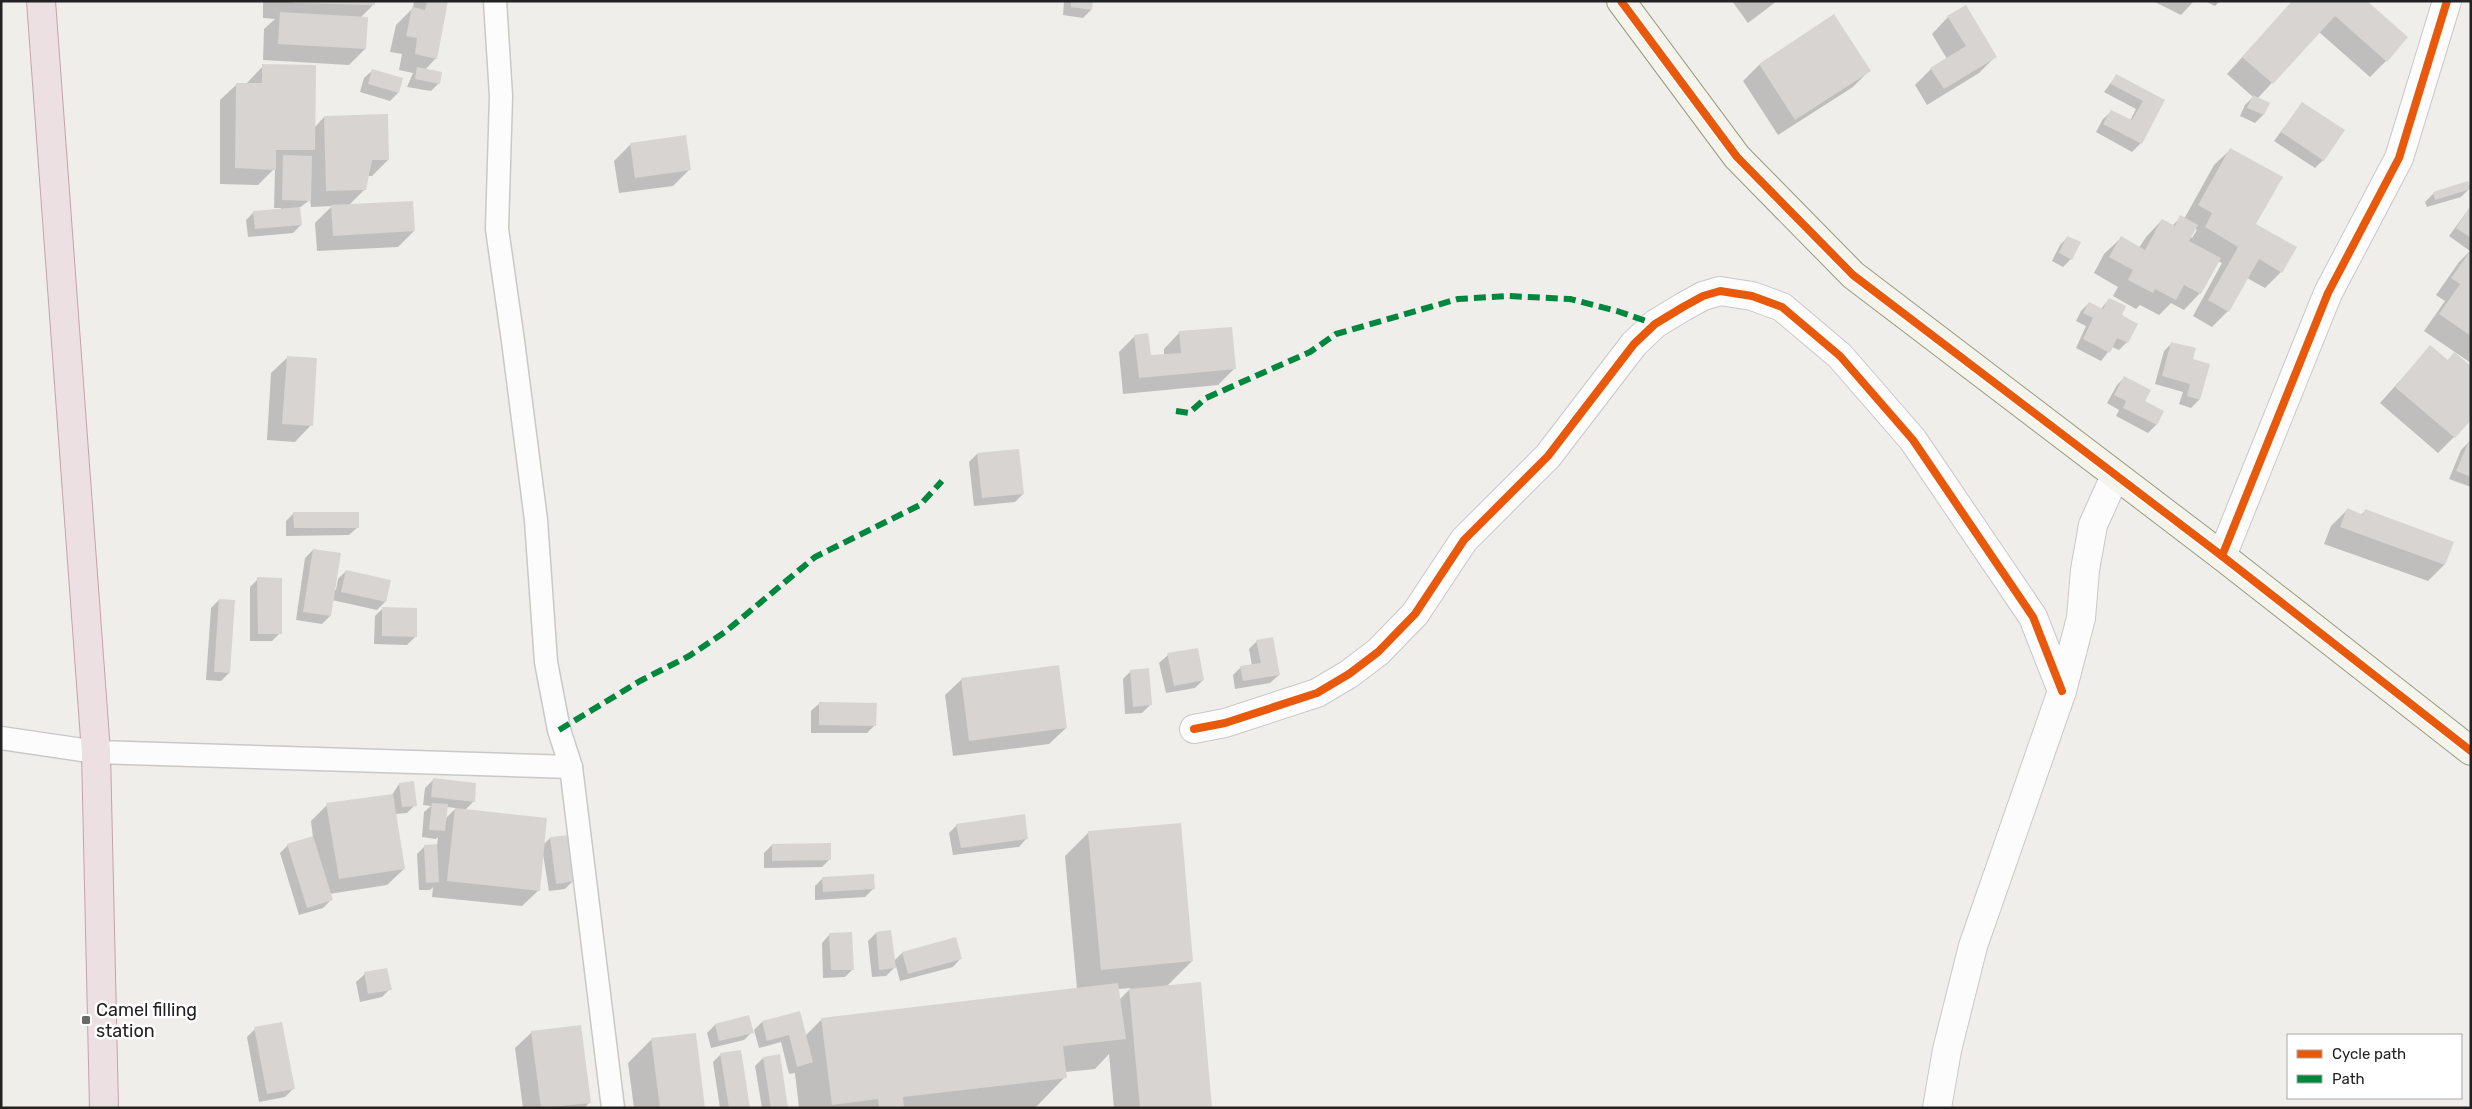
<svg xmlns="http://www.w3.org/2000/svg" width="2472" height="1109" font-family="Rubik,sans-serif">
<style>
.shadow{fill:#0003;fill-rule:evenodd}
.building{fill:#d7d4d2}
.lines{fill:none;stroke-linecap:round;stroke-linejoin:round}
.lane-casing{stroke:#c9c8c7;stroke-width:25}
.street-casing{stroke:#c9c8c7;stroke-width:30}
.secondary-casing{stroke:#999a82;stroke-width:30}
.highway-casing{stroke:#c5a2ac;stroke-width:30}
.lane{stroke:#fdfcfc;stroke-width:22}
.street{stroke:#fdfcfc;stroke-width:28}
.secondary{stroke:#f4f4ed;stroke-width:28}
.highway{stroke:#ece0e2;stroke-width:28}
.quiet{stroke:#00873e;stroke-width:6;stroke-dasharray:12 6;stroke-linecap:butt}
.cycleway-casing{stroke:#fff;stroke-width:11}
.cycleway{stroke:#e8590c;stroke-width:8}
.poi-dot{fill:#6a6968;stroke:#fff;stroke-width:2}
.labels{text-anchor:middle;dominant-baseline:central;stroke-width:5;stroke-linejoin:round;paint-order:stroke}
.poi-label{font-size:18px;fill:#222;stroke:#fff;text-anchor:start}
</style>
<rect width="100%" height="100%" fill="#f0eeeb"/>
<!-- shadow -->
<g class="shadow">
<polygon points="263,1 373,1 373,5 360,18 365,49 349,65 263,60 264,29 275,19 263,18"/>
<polygon points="414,1 447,1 436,58 425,70 439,83 431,91 407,87 413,73 399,70 402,54 390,52 396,25 413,8"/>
<polygon points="1064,1 1092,1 1091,10 1083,18 1063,15"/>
<polygon points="1732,1 1777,1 1748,23"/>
<polygon points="2153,1 2194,1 2181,15"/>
<polygon points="2205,1 2220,1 2215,6"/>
<polygon points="2293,1 2366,1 2386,61 2370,77 2319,32 2257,99 2268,104 2263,115 2255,123 2240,116 2245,105 2253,97 2227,74"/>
<polygon points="1834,16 1869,71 1853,87 1778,135 1743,81 1759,65"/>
<polygon points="1948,17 1995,57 1979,73 1927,105 1915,85 1931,69 1947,59 1932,34"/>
<polygon points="263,66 314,128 324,117 388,160 372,176 368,176 364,190 349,205 414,231 398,247 317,251 315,223 332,206 311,207 310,200 299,208 301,225 293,233 248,237 246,220 254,212 281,210 281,208 274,208 275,168 258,185 220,184 220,100 237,84 246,84"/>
<polygon points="373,70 401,78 398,93 390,101 360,92 364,78"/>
<polygon points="2116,76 2163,101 2140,144 2132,152 2096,132 2103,119 2112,111 2130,121 2136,109 2104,92"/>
<polygon points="2302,103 2323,160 2315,168 2274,141"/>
<polygon points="631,144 690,169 673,186 619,193 614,161"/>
<path d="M2231,149L2255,225L2281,272L2265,288L2247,278L2228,311L2212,327L2193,316L2222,263L2218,261L2200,293L2184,310L2171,303L2159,315L2140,305L2136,309L2113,296L2118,287L2094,273L2104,254L2121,238L2139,248L2146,237L2162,220L2172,226L2181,217L2184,219L2214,165ZM2195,228L2197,230L2192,238L2190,237Z"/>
<polygon points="2469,189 2461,197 2427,207 2425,202 2433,194"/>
<polygon points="2471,206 2471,363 2424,331 2445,301 2436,295 2459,262 2470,251 2449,236"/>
<polygon points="2068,237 2071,259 2063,267 2052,261 2060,245"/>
<polygon points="2109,299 2120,316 2127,342 2119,350 2112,347 2101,361 2076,348 2086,326 2076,321 2081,311 2089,303 2101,309"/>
<polygon points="1180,332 1235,368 1218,385 1123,394 1119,352 1135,336 1149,357 1164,355 1164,349"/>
<polygon points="2172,343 2191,360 2208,365 2199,400 2191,408 2179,404 2183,392 2155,384 2164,351"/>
<polygon points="2430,347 2447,361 2454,354 2454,437 2438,453 2380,403"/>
<polygon points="288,357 311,425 295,442 267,440 271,373"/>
<polygon points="2125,377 2144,402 2163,412 2156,425 2148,433 2116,416 2119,410 2107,403 2117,385"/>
<polygon points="2469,442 2471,443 2471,487 2449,479 2461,450"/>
<polygon points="977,454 1023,494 1015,502 974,506 969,462"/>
<polygon points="2347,510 2361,515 2365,511 2452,543 2444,565 2428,581 2324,544 2331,526"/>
<polygon points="294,513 358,527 349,535 286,536 286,521"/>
<polygon points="313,550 334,590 336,590 338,579 346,571 389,581 385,602 377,610 332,600 330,616 322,624 296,620 305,558"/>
<polygon points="258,579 280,633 272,641 250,641 250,587"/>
<polygon points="219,600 229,673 221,681 206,680 211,608"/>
<polygon points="383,608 415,637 407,645 374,644 375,616"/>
<polygon points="1257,641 1279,675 1270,683 1235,689 1233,675 1241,667 1252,666 1249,649"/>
<polygon points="1168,655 1203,680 1195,688 1166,693 1159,663"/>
<polygon points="1131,671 1150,705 1142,713 1125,714 1123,679"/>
<polygon points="962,679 1066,728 1049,744 953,756 945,695"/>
<polygon points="820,703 875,725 867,733 811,733 811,711"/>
<path d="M433,780L474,801L465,810L543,845L550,838L573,881L565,889L549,891L543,854L539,890L522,906L432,897L433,887L430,890H419L417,854L425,846H437L438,837L436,839L422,837L424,812L431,806L423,805L425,788ZM447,807L456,808L445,819Z"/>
<polygon points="399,784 415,805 407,813 395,814 404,869 387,885 329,894 331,900 323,908 299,915 280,853 288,845 313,838 311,821 327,805 392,795"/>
<polygon points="957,825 1027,838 1019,847 953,855 949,833"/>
<path d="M1089,832L1192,961L1166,987L1211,1108H1114L1109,1054L1095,1069L1065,1072V1077L1036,1107L799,1108L795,1073L789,1074L781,1042L759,1048L754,1030L744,1040L711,1048L707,1033L715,1025L752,1032L762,1022L805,1036L822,1019L1077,989L1065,856ZM1131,988L1119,1000L1118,989Z"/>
<polygon points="772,845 830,859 822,867 764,868 764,853"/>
<polygon points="823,878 873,889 865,897 815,900 815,886"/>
<polygon points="876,933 894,961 902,953 961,958 953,967 900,981 896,966 886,976 872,977 868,941"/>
<polygon points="830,934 853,969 845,977 823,978 822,943"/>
<polygon points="365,974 390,989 382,997 360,1002 356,982"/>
<polygon points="255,1029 293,1089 285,1097 259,1102 247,1037"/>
<polygon points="532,1032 590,1102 584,1108 523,1108 515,1048"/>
<polygon points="652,1039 704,1108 634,1108 628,1063"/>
<polygon points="721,1054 749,1108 720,1108 713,1062"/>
<polygon points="763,1058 787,1108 762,1108 755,1066"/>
</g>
<!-- building -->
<g class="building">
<polygon points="293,1 375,1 375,5 293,3"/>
<polygon points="427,1 448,1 437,59 415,54 417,38 406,36 412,7 425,10"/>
<polygon points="1071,1 1093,1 1092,10 1071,7"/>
<polygon points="2292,1 2367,1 2408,37 2387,62 2335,16 2273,84 2242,57"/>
<polygon points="1966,5 1997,57 1944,89 1930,68 1966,46 1947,16"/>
<polygon points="280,12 368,17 366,49 278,44"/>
<polygon points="1834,14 1871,71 1795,120 1759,64"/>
<polygon points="262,64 316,65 315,150 276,150 276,170 235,168 236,83 262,83"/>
<polygon points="417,67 442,72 440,84 415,79"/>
<polygon points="372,69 403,78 399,93 368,84"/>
<polygon points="2116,74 2165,100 2142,144 2103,124 2111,110 2132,120 2143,101 2111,84"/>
<polygon points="2253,95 2270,103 2264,115 2247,108"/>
<polygon points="2302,102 2345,130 2324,161 2281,132"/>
<polygon points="388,114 389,160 372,160 366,190 326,191 324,116"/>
<polygon points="686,135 691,170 635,178 630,143"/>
<polygon points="2230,148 2283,177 2256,224 2297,247 2282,273 2259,259 2229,312 2208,300 2238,247 2205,227 2212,213 2198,205"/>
<polygon points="283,155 312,156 311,201 282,200"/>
<polygon points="2468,181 2471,189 2435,200 2433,192"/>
<polygon points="413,201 415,231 333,236 331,205"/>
<polygon points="2471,205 2471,238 2456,228"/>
<polygon points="300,207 302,225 255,229 253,211"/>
<polygon points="2180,215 2198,225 2189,241 2221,258 2201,294 2184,285 2176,300 2155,289 2153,293 2128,280 2133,270 2109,257 2121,236 2145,250 2162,219 2175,226"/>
<polygon points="2067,236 2081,242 2072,260 2059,253"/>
<polygon points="2471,250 2471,336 2439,314 2460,284 2451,278"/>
<polygon points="2109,298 2126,306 2122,315 2138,324 2128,343 2117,338 2110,353 2083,339 2093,318 2083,313 2089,302 2103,309"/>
<polygon points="1232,327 1236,369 1139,378 1134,335 1148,333 1151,355 1181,353 1179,331"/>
<polygon points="2171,342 2196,348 2193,359 2210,364 2200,400 2187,396 2190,384 2162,376"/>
<polygon points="2430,345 2448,360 2454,352 2471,366 2471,420 2455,438 2395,387"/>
<polygon points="287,356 317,358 313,426 282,424"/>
<polygon points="2124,376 2151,390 2145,401 2164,411 2157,425 2123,408 2126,401 2114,395"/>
<polygon points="2469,441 2471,442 2471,477 2456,471"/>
<polygon points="1019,449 1024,494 982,498 977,453"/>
<polygon points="2347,508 2363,515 2365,509 2454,542 2445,565 2340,527"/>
<polygon points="293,512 359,512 359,528 294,528"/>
<polygon points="313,549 341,553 331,616 303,612"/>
<polygon points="346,570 391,580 386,602 341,592"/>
<polygon points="257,577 282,578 282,634 258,634"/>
<polygon points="219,599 235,600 230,673 214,672"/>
<polygon points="382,607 417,608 417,637 382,636"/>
<polygon points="1273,637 1280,675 1243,681 1240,666 1261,663 1256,640"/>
<polygon points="1198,648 1204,680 1174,686 1167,653"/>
<polygon points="1059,665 1067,728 969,741 961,678"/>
<polygon points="1149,668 1152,705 1133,707 1130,670"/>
<polygon points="819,702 877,703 876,726 819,725"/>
<polygon points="433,778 476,783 475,802 431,797"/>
<polygon points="414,781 417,806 402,807 399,783"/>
<polygon points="393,794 405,869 339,879 326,803"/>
<polygon points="432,803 448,804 445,831 429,830"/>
<polygon points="455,808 547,818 540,891 447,881"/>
<polygon points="1025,814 1028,839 961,848 956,824"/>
<polygon points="1181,823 1193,961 1101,970 1088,831"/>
<polygon points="569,835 575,881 556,884 550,837"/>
<polygon points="313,836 333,900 307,908 287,844"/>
<polygon points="831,843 831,860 772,861 772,844"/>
<polygon points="437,844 439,882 426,883 424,845"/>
<polygon points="874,874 875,889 823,892 822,877"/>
<polygon points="891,930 896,968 879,970 876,932"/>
<polygon points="852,932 854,970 831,970 829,933"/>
<polygon points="956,937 962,959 908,974 902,952"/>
<polygon points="387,968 392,990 368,994 364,972"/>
<polygon points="1201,982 1212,1108 1140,1108 1129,989"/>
<polygon points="1118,983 1126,1039 1063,1046 1067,1078 903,1097 904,1108 879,1108 878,1099 832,1105 821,1018"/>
<polygon points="800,1011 813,1062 797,1067 789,1035 767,1041 762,1021"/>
<polygon points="749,1015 754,1033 719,1041 715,1024"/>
<polygon points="282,1022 295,1089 267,1094 254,1027"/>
<polygon points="581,1025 591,1103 541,1108 531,1031"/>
<polygon points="696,1033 705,1108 660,1108 651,1038"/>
<polygon points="741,1050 750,1108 729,1108 720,1053"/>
<polygon points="780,1054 788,1108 771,1108 763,1057"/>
</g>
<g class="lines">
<defs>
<g id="lane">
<polyline points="495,1 501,96 497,229 513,341 536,520 546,662 559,730 571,767 613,1108"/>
<polyline points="1,738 96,752 571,767"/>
</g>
<g id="street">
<polyline points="2222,556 2328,293 2399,158 2447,1"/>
<polyline points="1194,729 1225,723 1317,693 1349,674 1378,652 1415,614 1464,540 1548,456 1634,344 1655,324 1683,307 1703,296 1720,291 1752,296 1782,307 1840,356 1913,440 2033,617 2062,691"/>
<polyline points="1937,1108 1947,1050 1973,946 2062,691 2081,618 2085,570 2093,525 2115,476"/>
</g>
<polyline id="secondary" points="1621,1 1737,157 1853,275 2222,556 2471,751"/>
<polyline id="highway" points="41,1 96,752 104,1108"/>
</defs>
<!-- lane casing -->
<use href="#lane" class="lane-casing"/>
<!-- street casing -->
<use href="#street" class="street-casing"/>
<!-- secondary casing -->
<use href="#secondary" class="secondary-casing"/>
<!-- highway casing -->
<use href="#highway" class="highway-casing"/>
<!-- lane -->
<use href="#lane" class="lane"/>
<!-- street -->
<use href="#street" class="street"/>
<!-- secondary -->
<use href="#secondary" class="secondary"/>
<!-- highway -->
<use href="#highway" class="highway"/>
<!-- quiet -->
<g class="quiet">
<polyline points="1176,411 1189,413 1206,398 1310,352 1336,334 1458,299 1509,296 1570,299 1617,311 1655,324"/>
<polyline points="559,730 640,681 689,656 725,632 815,557 920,505 942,481"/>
</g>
<defs>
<g id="cycleway">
<polyline points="1621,1 1737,157 1853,275 2222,556 2471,751"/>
<polyline points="2222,556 2328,293 2399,158 2447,1"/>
<polyline points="1194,729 1225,723 1317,693 1349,674 1378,652 1415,614 1464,540 1548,456 1634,344 1655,324 1683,307 1703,296 1720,291 1752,296 1782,307 1840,356 1913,440 2033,617 2062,691"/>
</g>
</defs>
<!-- cycleway casing -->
<use href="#cycleway" class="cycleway-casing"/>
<!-- cycleway -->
<use href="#cycleway" class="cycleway"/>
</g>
<!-- markers -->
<rect class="poi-dot" x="81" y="1015" width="10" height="10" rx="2.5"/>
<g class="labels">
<!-- poi labels -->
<g class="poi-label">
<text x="96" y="1010">Camel filling<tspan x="96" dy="21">station</tspan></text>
</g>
</g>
<!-- border -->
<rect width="2472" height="1109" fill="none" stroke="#222222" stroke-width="5"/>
<!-- legend -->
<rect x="2287" y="1034" width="175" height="65" fill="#ffffff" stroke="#a7a7a7"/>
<rect x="2297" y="1050" width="25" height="8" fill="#e8590c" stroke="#a7a7a7"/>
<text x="2332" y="1059" font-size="15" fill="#222222">Cycle path</text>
<rect x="2297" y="1075" width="25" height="8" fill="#00873e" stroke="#a7a7a7"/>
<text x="2332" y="1084" font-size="15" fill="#222222">Path</text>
</svg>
